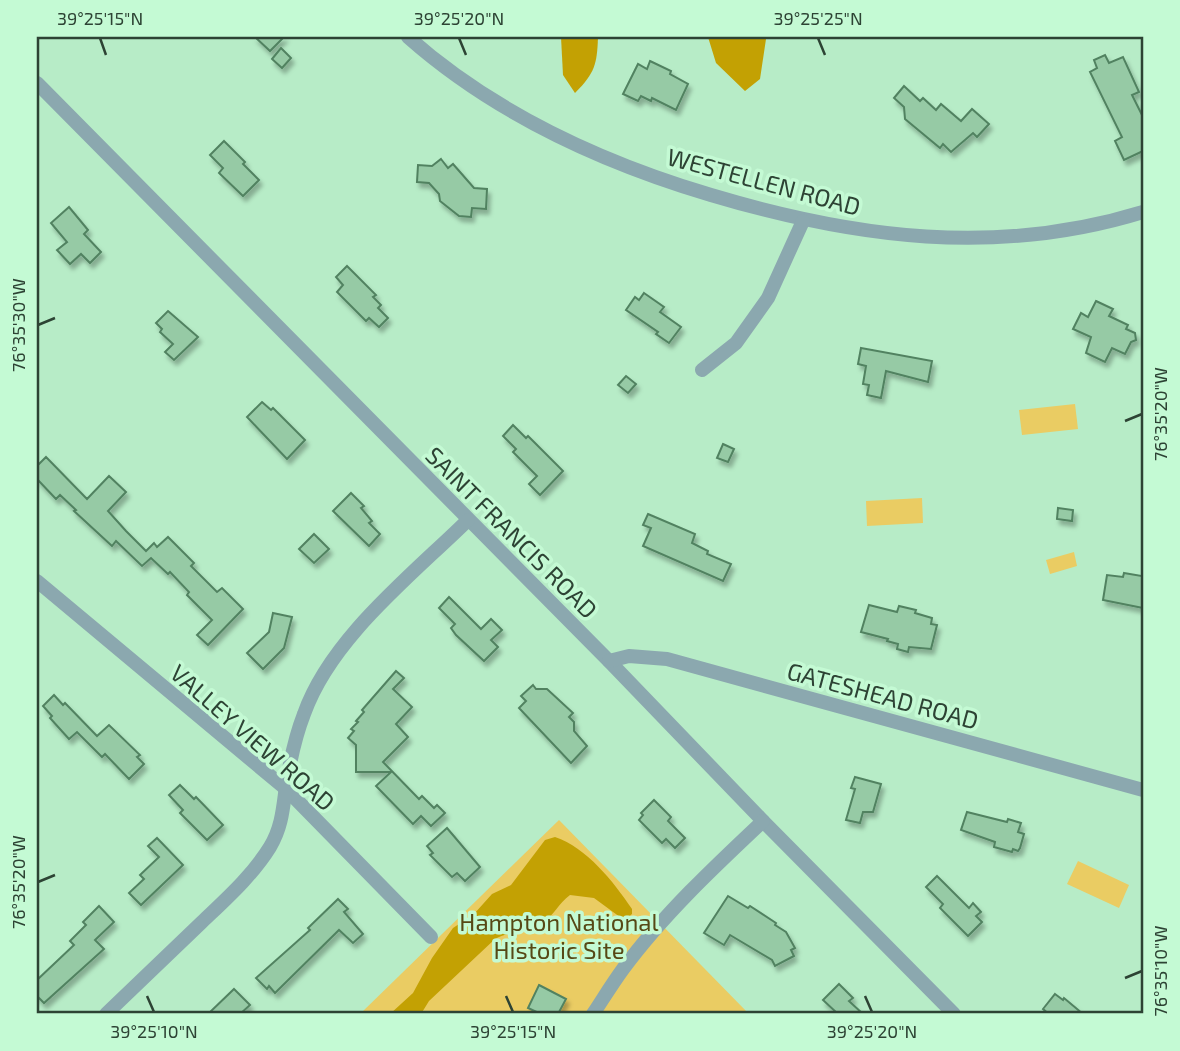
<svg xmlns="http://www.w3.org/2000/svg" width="1180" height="1051" font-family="'Exo 2',sans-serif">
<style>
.green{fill:#eacc63}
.forest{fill:#c3a103}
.building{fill:#96caa5;stroke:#518261;stroke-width:2;filter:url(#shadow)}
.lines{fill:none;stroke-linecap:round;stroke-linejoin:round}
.minor{stroke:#8ba8af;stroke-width:14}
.ticks{fill:none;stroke:#2d4334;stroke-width:2.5}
.labels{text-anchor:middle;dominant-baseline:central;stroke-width:7;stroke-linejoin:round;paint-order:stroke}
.street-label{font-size:24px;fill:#2d4334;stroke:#c4fad4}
.park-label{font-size:24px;fill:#564815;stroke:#c4fad4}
.neatline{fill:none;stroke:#2d4334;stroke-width:2.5}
.ticks-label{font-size:18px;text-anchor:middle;fill:#2d4334}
</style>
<defs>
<filter id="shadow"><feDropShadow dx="3" dy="5" stdDeviation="2" flood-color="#0004"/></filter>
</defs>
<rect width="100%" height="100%" fill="#b7ecc7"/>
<!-- green -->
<g class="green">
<polygon points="1075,404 1078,429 1022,435 1019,410"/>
<polygon points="922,498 923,523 867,526 866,501"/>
<polygon points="1074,552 1077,566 1050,574 1046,560"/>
<polygon points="559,820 749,1014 360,1014"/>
<polygon points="1078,861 1129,885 1119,908 1067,884"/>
</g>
<!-- forest -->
<g class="forest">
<path d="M561,37H598C597,64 595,73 575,93L563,75Z"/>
<polygon points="708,37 769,37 766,39 760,79 745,91 716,63"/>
<path d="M555,837C587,848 613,881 632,909V914L624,920L594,898L570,895C559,903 553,916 543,923C531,931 509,931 495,939L429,1001L421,1014H390L413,993L432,958L453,928L474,914L492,894L511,885L545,840Z"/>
</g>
<!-- building -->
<g class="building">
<polygon points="255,37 284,37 270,51"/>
<polygon points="281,48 291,58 282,68 272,59"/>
<polygon points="1105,55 1109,63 1123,57 1139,92 1132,95 1143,117 1143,151 1124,160 1115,141 1122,137 1090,72 1097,68 1094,60"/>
<polygon points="650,61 671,71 670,74 688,84 676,110 652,98 651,101 641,96 638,101 623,94 638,64 647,69"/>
<polygon points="904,86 920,101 923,98 936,110 941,104 961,121 972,109 989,124 977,137 973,133 951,152 943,144 940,148 905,119 904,107 894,98"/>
<polygon points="224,141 245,162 243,164 259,180 243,196 219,173 223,168 210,155"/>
<polygon points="441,159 448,168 453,164 474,188 487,189 486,209 472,208 471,217 459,216 440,201 439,194 429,183 417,182 418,165 432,166"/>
<polygon points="69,207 88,230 84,234 101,252 90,263 81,254 70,264 57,250 67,242 51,223"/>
<polygon points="347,266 376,295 373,297 381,305 378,308 388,318 379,327 369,318 366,321 337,292 343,285 336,277"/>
<polygon points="644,293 664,307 660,312 681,327 669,343 656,334 658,332 626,310 635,297 639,300"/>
<polygon points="1096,301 1113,309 1109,316 1128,325 1126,329 1135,333 1136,340 1131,342 1125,354 1112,348 1105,362 1086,353 1091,337 1073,329 1081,313 1088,317"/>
<polygon points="168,311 198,337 174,360 165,352 173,344 160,332 162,329 156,323"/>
<polygon points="861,348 932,361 928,382 886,371 881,398 867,395 869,385 863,384 866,366 858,364"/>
<polygon points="626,376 636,384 628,393 618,385"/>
<polygon points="262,402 271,410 273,408 305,440 287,459 247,417"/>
<polygon points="513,425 526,438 528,436 563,471 540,495 529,484 537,476 513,452 516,449 503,436"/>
<polygon points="723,444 734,449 728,462 717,458"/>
<polygon points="46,457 87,499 109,476 126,492 108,511 126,531 146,551 154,543 157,547 168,537 194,563 191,566 217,592 222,588 243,609 208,645 197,635 212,620 187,595 189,592 170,572 168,574 151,558 142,566 116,541 112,546 74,511 76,510 60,495 56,499 37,479 37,466"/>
<polygon points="351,493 364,506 361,508 372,521 369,523 380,534 369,546 333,511"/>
<polygon points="1058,508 1073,510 1072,521 1057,519"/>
<polygon points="648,514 695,534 692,543 708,551 707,554 731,564 723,581 643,546 651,528 643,525"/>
<polygon points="314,534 329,549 314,563 299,549"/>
<polygon points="1124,573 1142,576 1143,608 1103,600 1107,575 1123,577"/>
<polygon points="449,597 481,629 491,619 502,630 491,640 498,647 484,661 456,635 451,628 455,624 439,608"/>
<polygon points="869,605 897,612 899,606 916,610 915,613 932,618 931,624 937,625 931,649 909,647 908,652 897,649 898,644 887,641 888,639 861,632"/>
<polygon points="273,613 292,617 284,648 263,669 247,653 269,632"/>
<polygon points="396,671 404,678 393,689 412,707 396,724 408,737 383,762 419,799 422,796 434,808 437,805 445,813 431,826 421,816 413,824 376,786 391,772 356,772 356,745 348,738 354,731 351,729 358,722 356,721 364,712 362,710"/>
<polygon points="533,685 536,689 547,689 573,713 569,717 574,722 574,731 587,746 571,763 519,708 526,701 521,696"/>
<polygon points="54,695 63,705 65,703 97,736 109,725 140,755 137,757 144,764 129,779 105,754 102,757 77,732 69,739 50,718 52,716 43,706"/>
<polygon points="855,777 881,784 873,812 863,812 860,823 846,820 855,789 851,788"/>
<polygon points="180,785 194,799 196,797 223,825 207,840 180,813 183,810 169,795"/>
<polygon points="654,800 671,817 668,821 685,838 675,848 666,839 662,843 639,820 643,815 641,813"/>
<polygon points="967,812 1007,822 1008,819 1021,823 1018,832 1024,834 1020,848 1018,851 1013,849 1012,852 994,847 995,842 961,830"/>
<polygon points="447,828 480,867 465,881 457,873 452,877 430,855 433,853 427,846"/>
<polygon points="157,838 183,865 141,905 129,893 144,879 140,875 159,857 148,846"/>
<polygon points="937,876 969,908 973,903 981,912 976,916 982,922 968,936 940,908 943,904 926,887"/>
<polygon points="728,896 748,908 750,906 776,923 775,925 786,932 795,948 791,950 794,956 775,966 772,960 730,935 724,945 704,933"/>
<polygon points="338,899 348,909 344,912 363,934 353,943 339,930 275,993 269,986 267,989 256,978 310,930 308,928"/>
<polygon points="99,906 114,922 95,940 104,949 44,1003 37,996 37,980 74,945 70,941 86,925 83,922"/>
<polygon points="839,984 853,998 849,1001 863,1014 838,1014 823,1000"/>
<polygon points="539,985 566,999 558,1014 541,1014 528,1008"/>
<polygon points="234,989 250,1005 240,1014 208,1014"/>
<polygon points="1055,994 1063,1000 1064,998 1083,1014 1049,1014 1043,1009"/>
</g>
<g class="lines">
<!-- minor -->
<g class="minor">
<path d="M408,37C495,114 600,162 711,195C855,238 997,257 1143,212"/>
<polyline points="37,83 609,661 763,821 954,1014"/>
<polyline points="702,370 736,343 768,298 803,221"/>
<polyline points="37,581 286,789 431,937"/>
<polyline points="609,661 629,656 667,659 1143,790"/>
<path d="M106,1014C138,983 170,953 202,922C226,899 252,876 270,847C282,827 283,808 286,786C290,761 295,737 304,714C331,638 412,575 468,520"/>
<path d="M593,1014C603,999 612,984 623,969C663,915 714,867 763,821"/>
</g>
</g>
<!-- ticks -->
<path class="ticks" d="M100,38L106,55M459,38L466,55M818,38L825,55M38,325L55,318M1125,421L1142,414M38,882L55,875M1125,978L1142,971M147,996L154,1012M506,996L513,1012M865,996L872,1012"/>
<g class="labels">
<!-- street labels -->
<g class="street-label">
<text transform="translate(764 181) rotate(15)">WESTELLEN ROAD</text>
<text transform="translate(512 532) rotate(45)">SAINT FRANCIS ROAD</text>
<text transform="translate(883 695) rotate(15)">GATESHEAD ROAD</text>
<text transform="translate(253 737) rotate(41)">VALLEY VIEW ROAD</text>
</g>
<!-- park labels -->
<g class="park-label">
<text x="559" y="921">Hampton National<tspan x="559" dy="28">Historic Site</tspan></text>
</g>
</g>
<!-- border -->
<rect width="1180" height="1051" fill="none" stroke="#c4fad4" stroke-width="77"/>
<rect x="38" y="38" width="1104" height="974" class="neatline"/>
<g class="ticks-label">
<text x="100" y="25">39°25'15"N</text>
<text x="459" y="25">39°25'20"N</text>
<text x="818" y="25">39°25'25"N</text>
<text transform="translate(19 325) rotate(-90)" y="6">76°35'30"W</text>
<text transform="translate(1161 414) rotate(-90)" y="6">76°35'20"W</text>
<text transform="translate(19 882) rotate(-90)" y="6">76°35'20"W</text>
<text transform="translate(1161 971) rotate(-90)" y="6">76°35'10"W</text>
<text x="154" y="1038">39°25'10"N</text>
<text x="513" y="1038">39°25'15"N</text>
<text x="872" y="1038">39°25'20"N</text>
</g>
</svg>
